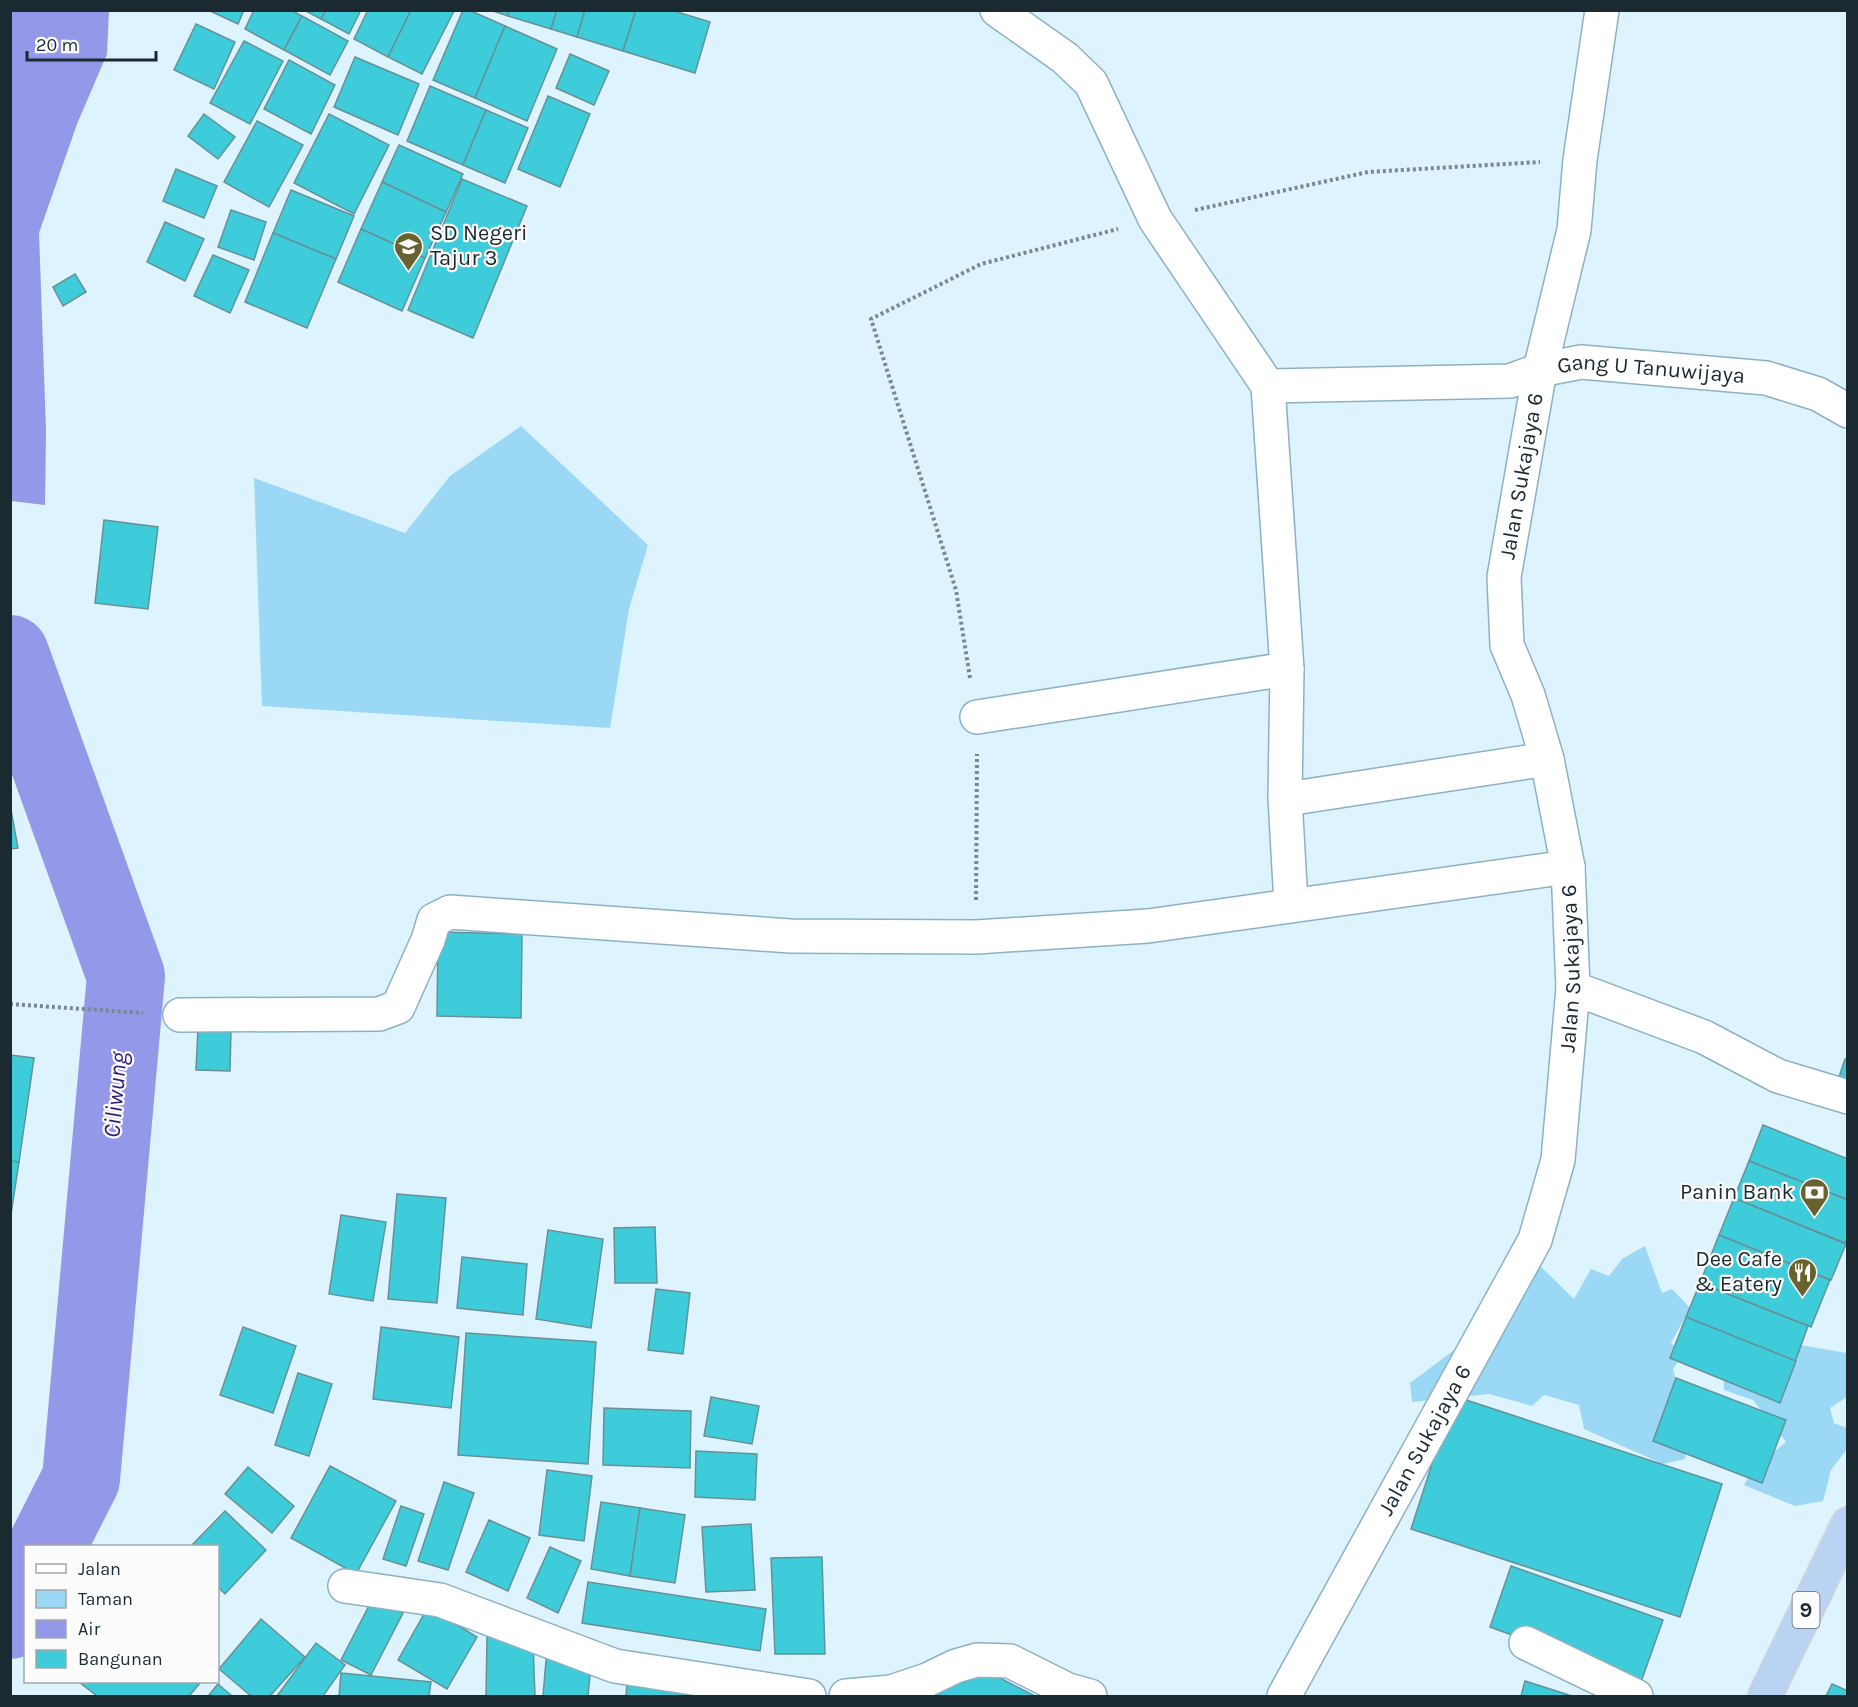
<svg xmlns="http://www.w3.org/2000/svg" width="1858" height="1707" font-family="Karla,sans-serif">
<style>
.green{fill:#9bd8f6}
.water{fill:#9498e8}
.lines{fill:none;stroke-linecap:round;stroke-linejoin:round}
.river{stroke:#9498e8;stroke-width:78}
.building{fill:#3fccda;stroke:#669196;stroke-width:1.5}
.minor-casing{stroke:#8db1c3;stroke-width:36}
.highway-casing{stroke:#d1d4d6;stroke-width:36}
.path{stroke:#778992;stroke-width:4;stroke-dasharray:3 3;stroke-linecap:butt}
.minor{stroke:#fff;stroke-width:33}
.highway{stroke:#bbd3f3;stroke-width:33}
.labels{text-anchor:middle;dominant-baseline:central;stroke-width:4.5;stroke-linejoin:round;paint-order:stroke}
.shield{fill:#fcfcfc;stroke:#5e686d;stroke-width:1.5}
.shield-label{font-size:21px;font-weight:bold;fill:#1b2930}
.poi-label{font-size:22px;fill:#1b2930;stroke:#fcfcfc;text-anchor:end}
.street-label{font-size:22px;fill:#1b2930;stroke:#fcfcfc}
.water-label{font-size:24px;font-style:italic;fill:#2b1d79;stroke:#fcfcfc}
</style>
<rect width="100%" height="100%" fill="#ddf3fe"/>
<!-- green -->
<g class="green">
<polygon points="521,426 648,545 629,609 610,728 262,706 254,478 405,533 450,476"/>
<polygon points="1645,1246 1662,1293 1672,1289 1690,1308 1671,1343 1683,1354 1673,1369 1688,1425 1685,1459 1663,1464 1584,1429 1579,1405 1544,1395 1532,1406 1489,1394 1412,1402 1410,1383 1482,1329 1537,1263 1574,1299 1591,1269 1609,1276 1622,1259"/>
<polygon points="1800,1345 1847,1353 1847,1397 1830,1408 1834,1423 1847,1428 1847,1449 1831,1470 1823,1501 1795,1506 1744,1485 1754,1468 1786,1442 1753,1400 1724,1390 1723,1369"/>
</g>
<!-- water -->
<polygon class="water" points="11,10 109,11 107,54 77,124 39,233 46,430 45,505 11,501"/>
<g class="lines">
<!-- river -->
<g class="river">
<polyline points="10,654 126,976 81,1479 47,1546"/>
<polyline points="10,1620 26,1590"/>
</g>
</g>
<!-- building -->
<g class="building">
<polygon points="208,10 244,10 238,24"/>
<polygon points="254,10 291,10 302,16 284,50 245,29"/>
<polygon points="304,10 326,10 321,19"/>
<polygon points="326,10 361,10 349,34 321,19"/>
<polygon points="368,10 411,10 388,57 354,39"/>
<polygon points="411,10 454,11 422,74 388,57"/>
<polygon points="463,10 469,10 505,26 475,98 433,80"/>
<polygon points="490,10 509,10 508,16"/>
<polygon points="509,10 557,10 551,29 508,16"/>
<polygon points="557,10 585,10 577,37 551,29"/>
<polygon points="585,10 636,10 623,51 577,37"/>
<polygon points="636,10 671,10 710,22 695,73 623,51"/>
<polygon points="302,16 348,41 330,75 284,50"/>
<polygon points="196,24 235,42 214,89 174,70"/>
<polygon points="505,26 557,49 527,121 475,98"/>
<polygon points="244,41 283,61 250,124 210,103"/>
<polygon points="570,54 609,71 594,105 556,88"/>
<polygon points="355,57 419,84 398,135 334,107"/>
<polygon points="289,60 335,85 311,134 264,109"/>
<polygon points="430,86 486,110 463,165 407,141"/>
<polygon points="548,96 590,114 560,187 518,169"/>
<polygon points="486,110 528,128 505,183 463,165"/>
<polygon points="204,114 235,137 218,159 188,136"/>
<polygon points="329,114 389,145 354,214 294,183"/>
<polygon points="257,121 303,145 269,207 224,182"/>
<polygon points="399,145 463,174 446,212 382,182"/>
<polygon points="176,169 217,186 204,218 163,201"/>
<polygon points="462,179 527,206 473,338 408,310"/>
<polygon points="382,182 446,212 425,258 361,229"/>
<polygon points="291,190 354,216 336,259 273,233"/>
<polygon points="231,210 266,222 254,260 218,247"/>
<polygon points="165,222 204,239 185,281 147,262"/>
<polygon points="361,229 425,258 402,311 338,282"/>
<polygon points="273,233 336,259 307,328 245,302"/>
<polygon points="213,255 249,270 230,313 194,296"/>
<polygon points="75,274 86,292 63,306 53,287"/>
<polygon points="104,520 158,527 148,609 95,603"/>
<polygon points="10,804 18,848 10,849"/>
<polygon points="438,932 522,934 521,1018 437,1016"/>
<polygon points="198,1028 231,1030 230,1071 196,1070"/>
<polygon points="10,1055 34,1058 19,1162 10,1161"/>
<polygon points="1845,1059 1848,1059 1848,1081 1839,1077"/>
<polygon points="1763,1125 1848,1159 1848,1200 1749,1161"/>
<polygon points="10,1161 19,1162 10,1221"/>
<polygon points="1749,1161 1848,1200 1848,1236 1845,1243 1734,1198"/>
<polygon points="397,1194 446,1198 437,1303 388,1299"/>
<polygon points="1734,1198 1846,1244 1831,1280 1719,1235"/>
<polygon points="341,1215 386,1222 373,1301 329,1294"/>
<polygon points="655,1227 657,1283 615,1283 614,1228"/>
<polygon points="548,1230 603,1239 591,1328 536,1319"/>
<polygon points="1719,1235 1830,1280 1811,1327 1700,1283"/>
<polygon points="462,1257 527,1264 523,1315 457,1308"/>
<polygon points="1700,1283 1808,1326 1795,1362 1686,1317"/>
<polygon points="656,1289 690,1293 683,1354 648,1350"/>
<polygon points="1686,1317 1796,1361 1780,1403 1670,1358"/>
<polygon points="243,1327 296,1346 273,1413 220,1395"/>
<polygon points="381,1327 459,1337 451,1408 373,1399"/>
<polygon points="466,1333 596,1342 588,1464 458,1455"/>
<polygon points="298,1373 332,1384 309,1456 275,1445"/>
<polygon points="1676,1378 1786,1420 1762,1483 1653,1441"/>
<polygon points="1454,1396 1722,1484 1680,1617 1411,1529"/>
<polygon points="711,1397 759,1406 752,1444 704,1436"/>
<polygon points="604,1408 691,1411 690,1468 603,1465"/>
<polygon points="696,1451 757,1454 755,1500 695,1497"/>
<polygon points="330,1466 396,1501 356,1574 291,1538"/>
<polygon points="248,1467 294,1506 272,1533 225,1494"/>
<polygon points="547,1470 592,1476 584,1541 539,1535"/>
<polygon points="444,1482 474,1493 448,1570 418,1561"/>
<polygon points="601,1502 640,1508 630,1576 591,1569"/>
<polygon points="401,1506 424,1514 406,1566 383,1559"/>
<polygon points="640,1508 685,1515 675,1583 630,1576"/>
<polygon points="225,1511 266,1550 225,1594 218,1587 218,1546 191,1546"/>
<polygon points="489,1520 530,1538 508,1591 466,1572"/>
<polygon points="751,1524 755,1590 706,1592 702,1527"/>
<polygon points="550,1547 581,1561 558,1613 527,1598"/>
<polygon points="822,1557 825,1654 775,1654 771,1558"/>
<polygon points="1511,1566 1663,1620 1641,1682 1490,1627"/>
<polygon points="588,1582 766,1609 760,1651 582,1623"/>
<polygon points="373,1598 403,1613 371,1675 341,1660"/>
<polygon points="428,1607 477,1637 447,1689 398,1660"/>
<polygon points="261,1619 305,1657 270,1696 251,1696 219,1669"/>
<polygon points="487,1637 533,1641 535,1696 486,1696"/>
<polygon points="316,1643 345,1665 323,1696 277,1696"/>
<polygon points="547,1649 591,1665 588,1696 543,1696"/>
<polygon points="341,1673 431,1682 429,1696 339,1696"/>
<polygon points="996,1676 1035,1696 925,1696 934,1679"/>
<polygon points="1525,1681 1572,1696 1521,1696"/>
<polygon points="79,1682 201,1682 189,1696 97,1696"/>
<polygon points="627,1682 796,1696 626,1696"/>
<polygon points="218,1684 232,1696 208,1696"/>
<polygon points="1832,1684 1848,1691 1848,1696 1826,1696"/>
</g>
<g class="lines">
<defs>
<g id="minor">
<polyline points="997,10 1065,58 1091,83 1155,219 1268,386 1287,669 1285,798 1291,904"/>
<path id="s1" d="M1268,386L1510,381L1540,370L1581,362L1766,378L1818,394L1848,411"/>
<polyline points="977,717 1287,669"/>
<polyline points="1300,797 1547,759"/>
<polyline points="1573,988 1704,1037 1778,1076 1848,1097"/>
<polyline points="180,1015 379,1014 398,1007 428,940 434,920 450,912 790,936 976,937 1148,926 1568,867"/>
<polyline points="345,1586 440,1600 615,1666 809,1696"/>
<polyline points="1526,1643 1636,1696"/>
<polyline points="846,1696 891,1692 927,1680 956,1666 977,1660 1010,1661 1068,1690 1090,1696"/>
<path id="s2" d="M1284,1696L1535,1240L1558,1160L1573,988L1568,867L1547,759L1528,695L1507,645L1504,577L1540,370L1574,230L1580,160L1602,10"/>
</g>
<polyline id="highway" points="1765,1696 1848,1524"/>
</defs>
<!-- minor casing -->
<use href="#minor" class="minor-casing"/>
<!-- highway casing -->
<use href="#highway" class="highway-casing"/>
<!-- path -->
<g class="path">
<polyline points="1195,210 1368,172 1540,162"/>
<polyline points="970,678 956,590 871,319 981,264 1118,229"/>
<polyline points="976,900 977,754"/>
<polyline points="10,1004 143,1013"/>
</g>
<!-- minor -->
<use href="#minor" class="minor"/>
<!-- highway -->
<use href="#highway" class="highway"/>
</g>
<!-- icons -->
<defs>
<symbol id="school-pin" viewBox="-11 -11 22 30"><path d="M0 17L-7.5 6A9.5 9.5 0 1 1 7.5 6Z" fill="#68622f" stroke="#fcfcfc"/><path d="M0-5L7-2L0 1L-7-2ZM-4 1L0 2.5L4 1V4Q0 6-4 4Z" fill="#fff"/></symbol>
<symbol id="bank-pin" viewBox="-11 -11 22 30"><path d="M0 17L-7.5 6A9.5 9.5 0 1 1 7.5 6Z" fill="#68622f" stroke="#fcfcfc"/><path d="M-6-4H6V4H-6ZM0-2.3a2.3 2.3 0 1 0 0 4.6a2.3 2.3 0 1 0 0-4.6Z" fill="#fff"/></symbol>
<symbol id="restaurant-pin" viewBox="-11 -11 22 30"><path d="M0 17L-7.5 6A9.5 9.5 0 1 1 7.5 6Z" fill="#68622f" stroke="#fcfcfc"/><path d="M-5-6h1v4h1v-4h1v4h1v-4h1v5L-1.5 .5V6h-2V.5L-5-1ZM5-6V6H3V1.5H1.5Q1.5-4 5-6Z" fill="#fff"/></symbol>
</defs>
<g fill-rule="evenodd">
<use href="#school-pin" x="392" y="230" width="33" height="45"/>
<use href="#bank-pin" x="1798" y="1176" width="33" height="45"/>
<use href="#restaurant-pin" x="1786" y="1256" width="33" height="45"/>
</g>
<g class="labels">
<!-- shield labels -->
<rect class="shield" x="1792.5" y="1592" width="27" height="36" rx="4.5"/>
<g class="shield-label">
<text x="1806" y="1610">9</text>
</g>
<!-- poi labels -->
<g class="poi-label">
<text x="430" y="233" text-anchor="start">SD Negeri<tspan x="430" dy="25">Tajur 3</tspan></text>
<text x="1794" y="1192">Panin Bank</text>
<text x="1782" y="1259">Dee Cafe<tspan x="1782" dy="25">&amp; Eatery</tspan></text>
</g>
<!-- street labels -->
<g class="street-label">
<text stroke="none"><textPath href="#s1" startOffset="386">Gang U Tanuwijaya</textPath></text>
<text stroke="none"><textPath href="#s2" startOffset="1299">Jalan Sukajaya 6</textPath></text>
<text stroke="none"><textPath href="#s2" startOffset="796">Jalan Sukajaya 6</textPath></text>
<text stroke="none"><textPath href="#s2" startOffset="292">Jalan Sukajaya 6</textPath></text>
</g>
<!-- water labels -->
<g class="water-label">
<text transform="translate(115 1095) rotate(-85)">Ciliwung</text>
</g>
</g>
<!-- border -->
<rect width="1858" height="1707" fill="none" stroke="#1b2930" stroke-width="24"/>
<!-- legend -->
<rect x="24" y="1545" width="195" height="138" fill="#fcfcfc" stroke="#a2a8aa" stroke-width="1.5"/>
<rect x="36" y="1564" width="30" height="9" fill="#ffffff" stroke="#a2a8aa" stroke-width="1.5"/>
<text x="78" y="1575" font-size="18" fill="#1b2930">Jalan</text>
<rect x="36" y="1590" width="30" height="18" fill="#9bd8f6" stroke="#a2a8aa" stroke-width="1.5"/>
<text x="78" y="1605" font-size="18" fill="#1b2930">Taman</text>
<rect x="36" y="1620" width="30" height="18" fill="#9498e8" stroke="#a2a8aa" stroke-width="1.5"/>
<text x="78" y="1635" font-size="18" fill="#1b2930">Air</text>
<rect x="36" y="1650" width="30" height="18" fill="#3fccda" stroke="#a2a8aa" stroke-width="1.5"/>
<text x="78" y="1665" font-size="18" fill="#1b2930">Bangunan</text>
<!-- scale -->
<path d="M27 51v9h129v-9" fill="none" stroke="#1b2930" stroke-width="3"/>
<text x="36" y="51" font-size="18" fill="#1b2930" stroke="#fcfcfc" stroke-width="4.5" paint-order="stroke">20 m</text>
</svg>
